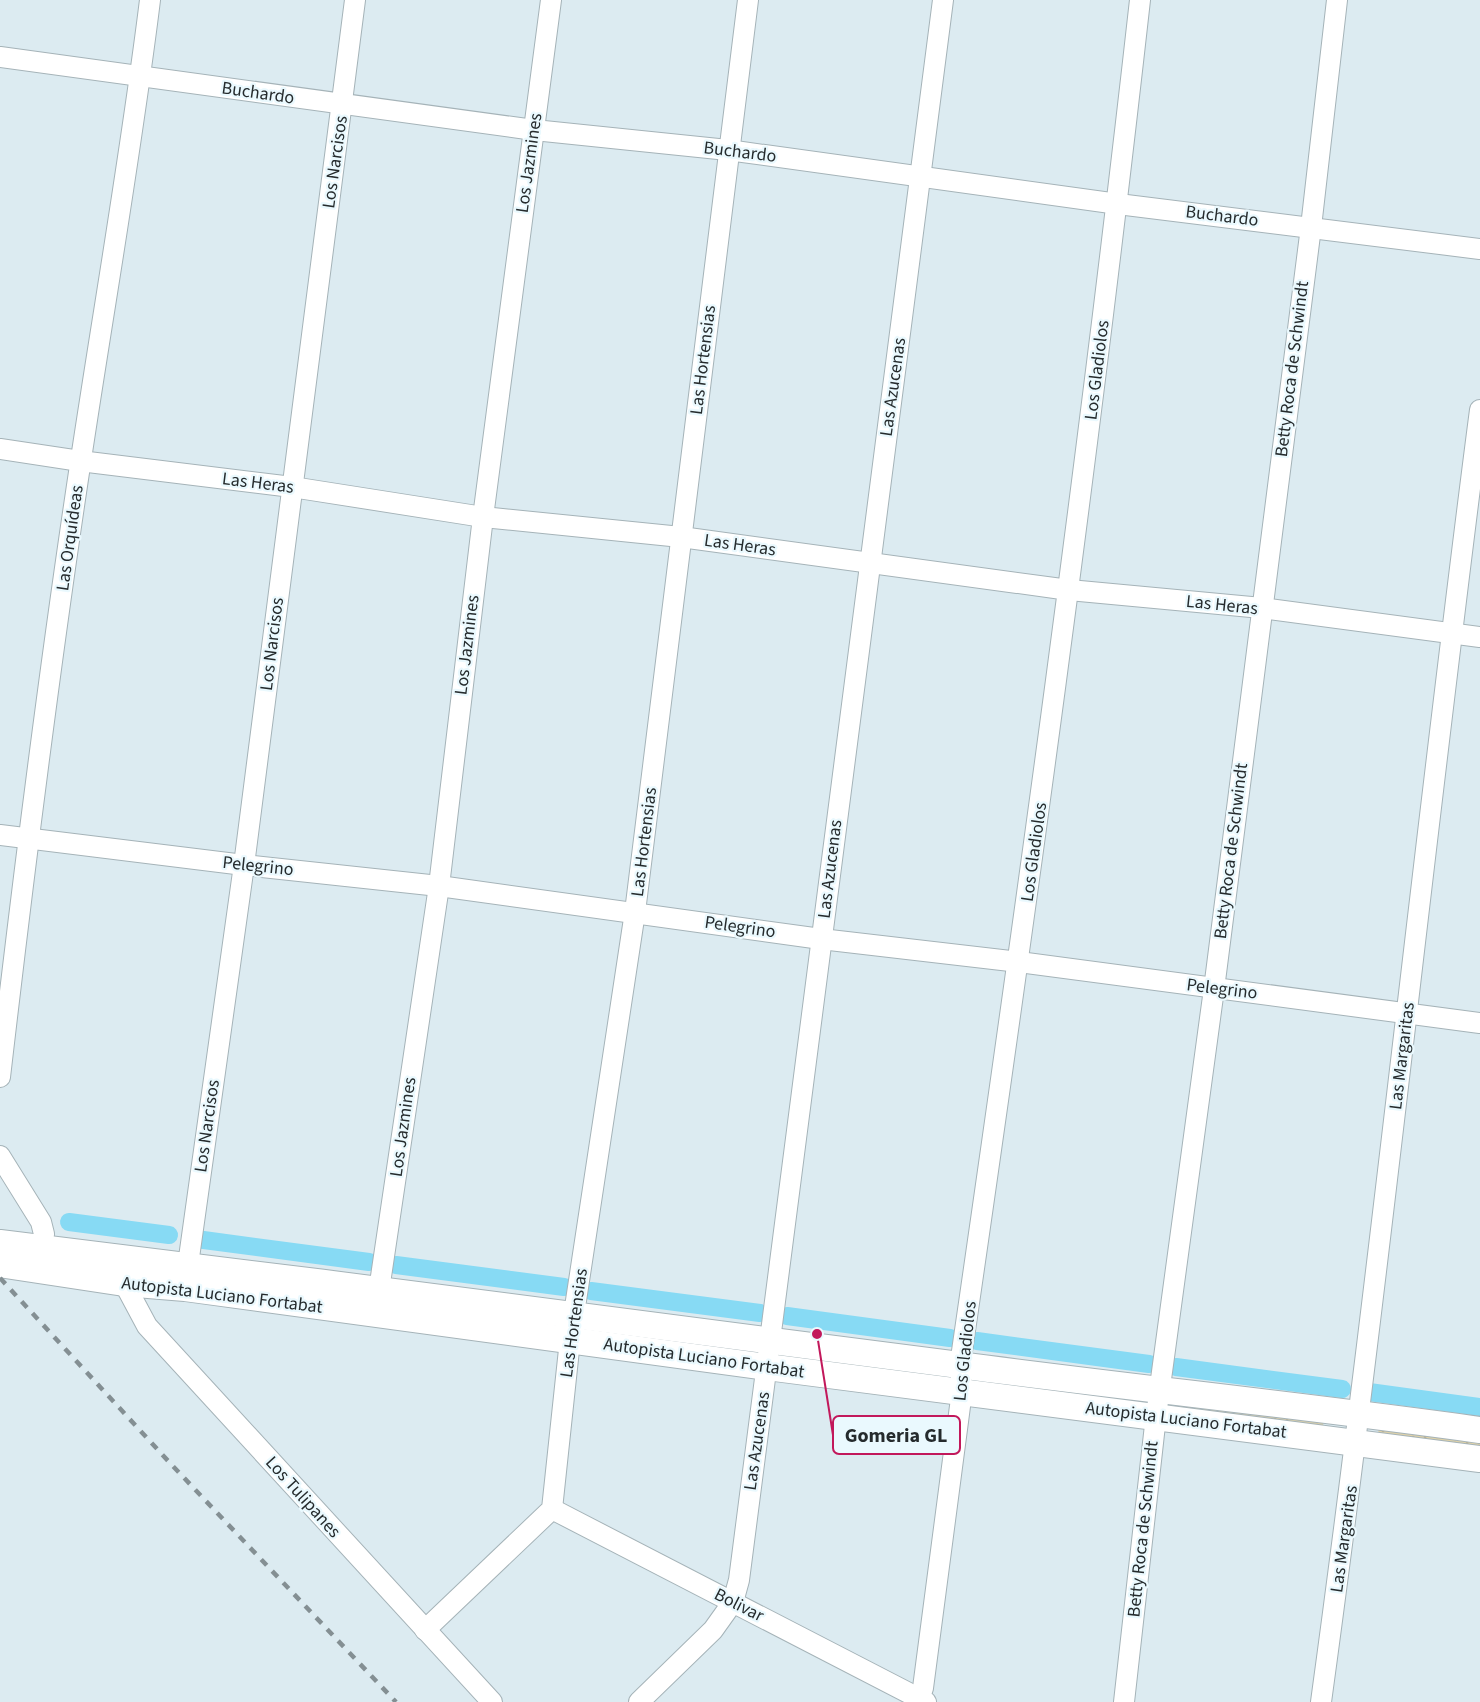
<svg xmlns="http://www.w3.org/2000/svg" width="1480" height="1702" font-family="'Source Sans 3',sans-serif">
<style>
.green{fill:url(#green-dots)}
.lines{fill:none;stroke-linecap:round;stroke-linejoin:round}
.canal{stroke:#87daf4;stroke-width:18}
.minor-casing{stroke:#a5b3b8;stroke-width:22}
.major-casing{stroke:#a5b3b8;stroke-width:28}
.minor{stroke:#fff;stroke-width:20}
.major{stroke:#fff;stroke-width:26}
.rail{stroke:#848f93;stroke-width:4.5;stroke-dasharray:8 8;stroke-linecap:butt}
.labels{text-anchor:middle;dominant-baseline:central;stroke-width:4.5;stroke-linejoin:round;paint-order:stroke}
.street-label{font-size:18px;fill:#252b2d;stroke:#eaf9fe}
.leader{fill:none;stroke:#c2185b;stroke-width:2}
.callout-dot{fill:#c2185b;stroke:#eaf9fe;stroke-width:2}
.callout{fill:#eaf9fe;stroke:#c2185b;stroke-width:2}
.callout-label{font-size:20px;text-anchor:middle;font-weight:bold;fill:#252b2d}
</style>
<defs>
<pattern id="green-dots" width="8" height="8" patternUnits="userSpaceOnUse" patternTransform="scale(1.5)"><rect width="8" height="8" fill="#dfd2a9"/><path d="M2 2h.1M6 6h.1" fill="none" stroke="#bfb492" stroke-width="1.8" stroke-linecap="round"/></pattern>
</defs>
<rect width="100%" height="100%" fill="#dcebf1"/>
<!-- green -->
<g class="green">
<polygon points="1181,1406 1237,1413 1253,1411 1324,1420 1323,1426 1181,1408"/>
<polygon points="1379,1427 1480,1440 1480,1447 1378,1434"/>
</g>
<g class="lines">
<!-- canal -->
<g class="canal">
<polyline points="69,1222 169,1235"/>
<polyline points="196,1239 369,1262"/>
<polyline points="396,1265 564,1287"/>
<polyline points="591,1291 760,1313"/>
<polyline points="787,1316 950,1338"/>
<polyline points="977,1341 1149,1364"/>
<polyline points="1176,1367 1342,1389"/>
<polyline points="1369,1392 1480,1407"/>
</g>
<defs>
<g id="minor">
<polyline points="0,57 534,130 728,150 1118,204 1480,249"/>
<polyline points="0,449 80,461 292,487 483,517 681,537 1069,590 1262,608 1480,637"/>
<polyline points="0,835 244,865 439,886 821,939 1019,962 1480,1023"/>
<path d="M0,1077C24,870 50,664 81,459C104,306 131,154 150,0"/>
<polyline points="0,1156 41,1222 44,1234 42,1248"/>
<polyline points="186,1279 244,865 355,0"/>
<polyline points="124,1283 147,1326 492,1702"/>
<polyline points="379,1290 439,886 483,517 551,0"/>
<polyline points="552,1509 926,1702"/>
<polyline points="425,1630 552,1509 570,1340 635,912 748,0"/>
<polyline points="639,1702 713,1630 733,1602 739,1580 943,0"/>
<path d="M918,1702L923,1688L962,1391L960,1365C1026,911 1089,456 1140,0"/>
<polyline points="1124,1702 1156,1416 1214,989 1311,227 1337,0"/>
<path d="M1321,1702C1380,1272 1424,840 1480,410"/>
</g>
<g id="major">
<path d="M0,1243C320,1281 640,1324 959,1365C1133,1388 1307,1406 1480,1430"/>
<polyline points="0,1264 124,1283 185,1288 767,1367 1480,1459"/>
</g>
</defs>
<!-- minor casing -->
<use href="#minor" class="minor-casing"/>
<!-- major casing -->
<use href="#major" class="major-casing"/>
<!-- minor -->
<use href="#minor" class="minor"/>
<!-- major -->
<use href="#major" class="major"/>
<!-- rail -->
<polyline class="rail" points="0,1278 170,1463 396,1702"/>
</g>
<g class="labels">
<!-- street labels -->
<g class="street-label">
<text transform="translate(258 93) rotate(8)">Buchardo</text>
<text transform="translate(740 152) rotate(7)">Buchardo</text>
<text transform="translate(335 162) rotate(-82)">Los Narcisos</text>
<text transform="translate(529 163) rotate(-82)">Los Jazmines</text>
<text transform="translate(1222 216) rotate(7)">Buchardo</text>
<text transform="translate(703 360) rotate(-83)">Las Hortensias</text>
<text transform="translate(1292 369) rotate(-83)">Betty Roca de Schwindt</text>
<text transform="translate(1097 370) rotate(-83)">Los Gladiolos</text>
<text transform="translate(893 387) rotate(-82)">Las Azucenas</text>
<text transform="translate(258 483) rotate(7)">Las Heras</text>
<text transform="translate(70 538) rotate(-82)">Las Orquídeas</text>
<text transform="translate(740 545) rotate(8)">Las Heras</text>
<text transform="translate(1222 605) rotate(6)">Las Heras</text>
<text transform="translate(272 644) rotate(-83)">Los Narcisos</text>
<text transform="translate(467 645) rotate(-83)">Los Jazmines</text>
<text transform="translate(644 842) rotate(-83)">Las Hortensias</text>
<text transform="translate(1231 851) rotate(-83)">Betty Roca de Schwindt</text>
<text transform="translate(1034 852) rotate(-82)">Los Gladiolos</text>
<text transform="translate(258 866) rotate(6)">Pelegrino</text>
<text transform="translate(830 869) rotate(-83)">Las Azucenas</text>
<text transform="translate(740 927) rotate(8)">Pelegrino</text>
<text transform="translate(1222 989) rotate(7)">Pelegrino</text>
<text transform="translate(1402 1056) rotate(-83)">Las Margaritas</text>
<text transform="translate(207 1126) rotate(-82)">Los Narcisos</text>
<text transform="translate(403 1127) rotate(-82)">Los Jazmines</text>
<text transform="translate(222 1295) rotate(7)">Autopista Luciano Fortabat</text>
<text transform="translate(574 1323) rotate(-82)">Las Hortensias</text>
<text transform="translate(965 1351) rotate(-84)">Los Gladiolos</text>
<text transform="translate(704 1358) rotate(8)">Autopista Luciano Fortabat</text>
<text transform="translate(1186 1420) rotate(7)">Autopista Luciano Fortabat</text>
<text transform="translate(757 1441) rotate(-82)">Las Azucenas</text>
<text transform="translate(303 1497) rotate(48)">Los Tulipanes</text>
<text transform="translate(1143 1529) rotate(-84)">Betty Roca de Schwindt</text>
<text transform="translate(1344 1539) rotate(-82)">Las Margaritas</text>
<text transform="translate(739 1605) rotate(27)">Bolivar</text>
</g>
</g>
<!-- callouts -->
<path class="leader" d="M817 1334L833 1435"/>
<circle class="callout-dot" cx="817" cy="1334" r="6"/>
<rect class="callout" x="833" y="1416" width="127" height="38" rx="6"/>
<g class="callout-label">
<text x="896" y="1442">Gomeria GL</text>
</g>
</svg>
